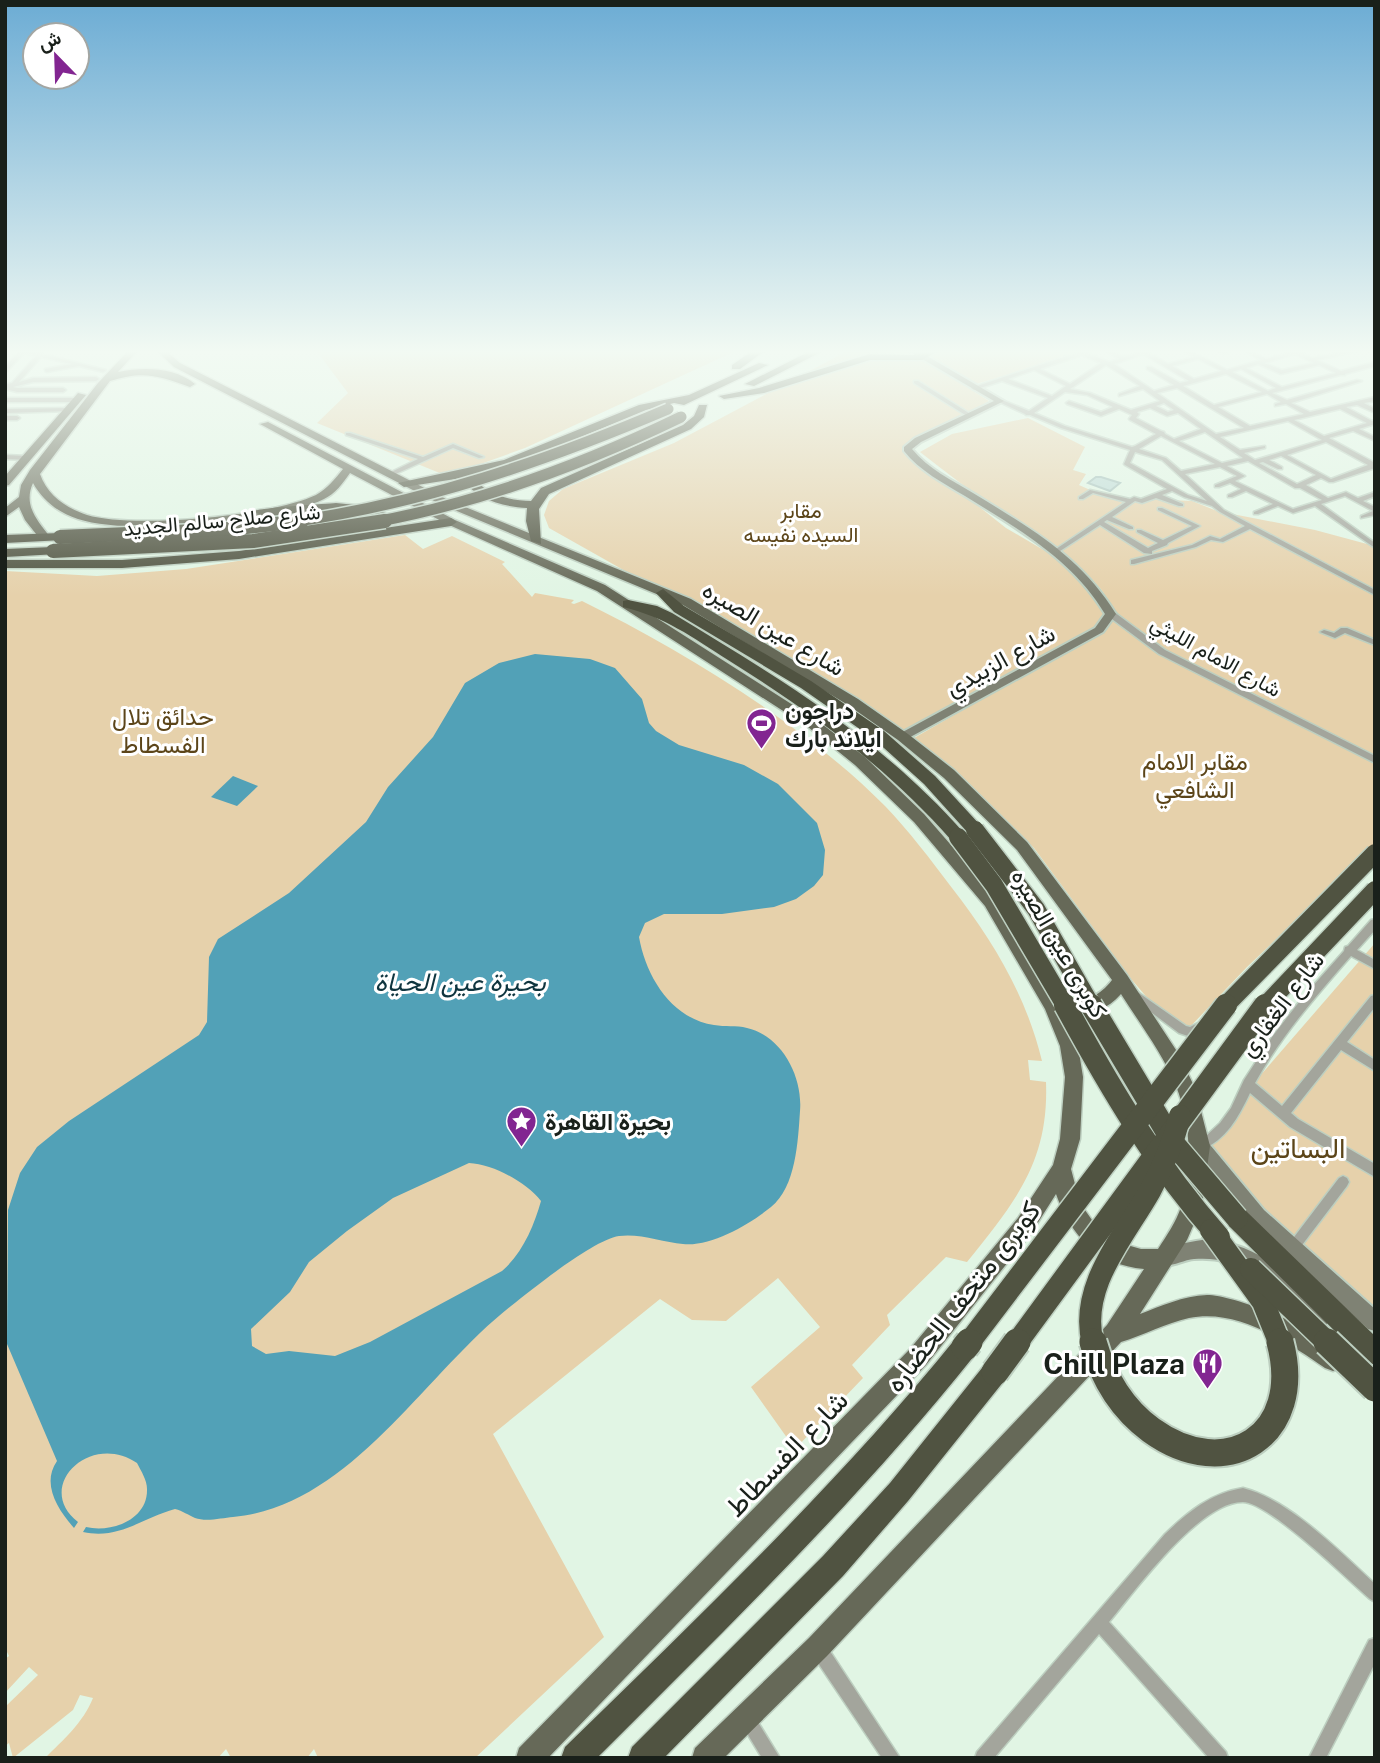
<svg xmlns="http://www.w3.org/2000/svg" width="1380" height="1763" font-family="'Public Sans',Vazirmatn,sans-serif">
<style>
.green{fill:#e6d1ab}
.water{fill:#52a1b7;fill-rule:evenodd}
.building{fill:#bfdbd6;stroke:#a7c2bd;stroke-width:2}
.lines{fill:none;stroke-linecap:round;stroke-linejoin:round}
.street-casing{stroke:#bdcfc0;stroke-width:3}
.secondary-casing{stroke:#bdcfc0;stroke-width:4}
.primary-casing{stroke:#bdcfc0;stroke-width:3}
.highway-casing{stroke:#bdcfc0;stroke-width:3}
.street{fill:#a3a59c;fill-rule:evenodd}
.secondary{fill:#7f8274;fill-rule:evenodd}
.primary{fill:#666958;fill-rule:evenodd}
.highway{fill:#505341;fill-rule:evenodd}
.highway-bridge-far4-casing{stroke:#bdcfc0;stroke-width:14;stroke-linecap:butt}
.highway-bridge-far3-casing{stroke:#bdcfc0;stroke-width:17;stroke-linecap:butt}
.highway-bridge-far2-casing{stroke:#bdcfc0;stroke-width:21;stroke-linecap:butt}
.highway-bridge-far1-casing{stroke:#bdcfc0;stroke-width:25;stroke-linecap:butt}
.highway-bridge-casing{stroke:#bdcfc0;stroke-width:31;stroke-linecap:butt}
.highway-bridge-far4{stroke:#505341;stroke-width:11}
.highway-bridge-far3{stroke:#505341;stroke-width:14}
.highway-bridge-far2{stroke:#505341;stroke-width:18}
.highway-bridge-far1{stroke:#505341;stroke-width:22}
.highway-bridge{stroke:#505341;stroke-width:27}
.labels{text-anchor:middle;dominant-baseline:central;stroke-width:6;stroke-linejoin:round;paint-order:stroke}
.far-park-label{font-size:21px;fill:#5c4519;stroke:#fff}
.far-street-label{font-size:21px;fill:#19201a;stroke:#fff}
.street-label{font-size:24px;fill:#19201a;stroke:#fff}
.poi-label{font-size:24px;font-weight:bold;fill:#19201a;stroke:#fff;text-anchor:start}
.park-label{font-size:24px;fill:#5c4519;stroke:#fff}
.water-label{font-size:26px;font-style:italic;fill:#0f353f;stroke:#fff}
.near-park-label{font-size:28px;fill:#5c4519;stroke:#fff}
.near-street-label{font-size:28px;fill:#19201a;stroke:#fff}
.near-poi-label{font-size:28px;font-weight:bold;fill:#19201a;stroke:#fff;text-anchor:end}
</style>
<rect width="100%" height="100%" fill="#e1f5e4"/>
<!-- green -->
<g class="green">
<polygon points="315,349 740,349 525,448 447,476 317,423 348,393"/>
<polygon points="851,349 906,349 989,401 906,449 1006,528 1069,565 1108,615 1102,624 1082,636 902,733 854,700 549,528 544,515 549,501 563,489 674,443"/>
<polygon points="917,349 1097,349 976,384"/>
<path d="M1028,418L1085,447L1073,470L1086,474L1079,485L1106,497L1192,501L1217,511L1315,530L1367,544L1375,540V845L1247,967L1188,1029L1156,1008L1132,980L1034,848L914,738L1108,627L1115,612C1095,568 1048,546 1011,520C980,499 950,475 920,452L952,434Z"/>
<path d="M405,535L423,549L452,536L505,562L502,564L532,597L535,593L574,600L571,603L574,604L582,601C682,650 806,726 885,806C909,831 931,860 952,888C993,941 1026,995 1042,1061L1028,1060L1030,1080L1046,1082C1049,1162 1015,1202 967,1262L946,1257L887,1315L890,1325L852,1365L863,1378L795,1449L751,1387L820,1327L778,1278L726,1321L692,1320L660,1299L493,1434L604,1637L475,1758H318L314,1749L307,1758H231L226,1749L218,1758H45C63,1740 83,1723 93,1698L80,1695L73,1710L13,1758L9,1743L5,1746V1707L38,1675L29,1667L5,1693V1659L9,1656L5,1648V571L97,576L186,569Z"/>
<polygon points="1375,943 1375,1315 1306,1258 1200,1145"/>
</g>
<!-- water -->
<g class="water">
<path d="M535,654L590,659L615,668L642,699L649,723L656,731L679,745L744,765L778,784L817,823L825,850L823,875L814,886L796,899L774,907L722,914H664L645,923L639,937C646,977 672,1019 714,1025C725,1027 736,1025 747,1028C782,1036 803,1077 800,1111C798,1141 796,1187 771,1207C750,1224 711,1247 683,1244C663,1242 639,1233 619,1236C593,1240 534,1288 511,1306C424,1374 351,1506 233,1517C222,1518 206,1522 195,1518C188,1515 183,1511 175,1509C142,1518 119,1540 83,1532L86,1527C111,1533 148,1520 147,1489C147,1480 141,1471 137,1463C90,1431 33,1487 78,1522L74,1528C58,1510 41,1484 57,1461L7,1344L8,1210L20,1173L37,1147L69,1121L199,1035L207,1022L209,957L218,939L289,893L366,822L388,787L433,737L465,683L499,663ZM469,1163C493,1164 526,1182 541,1201C534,1226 522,1254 502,1271L370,1342L335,1356L289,1351L266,1354L252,1346L251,1329L290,1292L309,1262L347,1231L393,1198Z"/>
<polygon points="233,776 258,786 237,806 211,797"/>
</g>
<!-- building -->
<polygon class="building" points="1096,477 1101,477 1120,483 1110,491 1088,483"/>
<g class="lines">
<defs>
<g id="street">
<polygon points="5,349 9,349 6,351"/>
<polygon points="13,349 23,349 106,370 103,372 79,366 47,372 45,371 45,369 72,364 41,357 19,382 33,378 96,377 99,379 96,381 33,382 13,387 18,388 63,388 66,390 63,392 17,392 5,389 5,385 12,383 36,356 24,353 5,373 5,367 20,351"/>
<path d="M1102,349H1109L1124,357L1147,349H1155L1148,352L1168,364L1194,357L1180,349H1187L1227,370L1261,360L1240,349H1247L1266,359L1300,349H1309L1301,352L1312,358L1356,349H1368L1317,360L1341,371L1375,362V366L1345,374V375H1340L1272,393L1287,400L1357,380L1362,381L1291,403L1310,412L1375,397V401L1364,403L1375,409V413L1357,405L1346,407L1372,421L1375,420V424L1359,429L1375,437V441L1353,431L1329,438L1375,463V468L1333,482H1329L1321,478L1306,485L1328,498L1346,492L1358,498L1375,492V496L1363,501L1375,507V515L1361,518V516L1373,511L1345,496L1321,504L1375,543V548L1315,506L1293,513L1278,506L1258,514H1254V512L1273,504L1246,491L1232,497H1228V495L1241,489L1230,483L1219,487H1215V485L1237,476L1220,467L1185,474L1224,510L1375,590V595L1250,529L1223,542L1211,540L1196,547L1134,564H1131V560L1192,545L1210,536L1220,539L1245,526L1220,512L1212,506L1184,497L1172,491L1162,495L1183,504V506H1179L1156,498L1142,503L1135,501L1112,517L1133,527V529H1129L1107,520L1104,522L1148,548L1158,543L1137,532V530H1141L1163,540L1192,526L1158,510V508H1162L1200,526L1168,543L1167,545L1152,551V554L1144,553L1100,525L1057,553H1053V551L1126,502L1093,493L1083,499H1079V497L1090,490L1130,499L1134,497L1141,499L1167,489L1125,465L1124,464L1130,450L1061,428L1030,415H1026L1025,414L997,401L1002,400L1029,411L1048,398L1002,381L974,390L971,388L1082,351L1109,362L1119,359ZM1143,354L1189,381L1180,383L1151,367H1147V369L1174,385L1154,391L1114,364ZM1295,354L1314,363L1282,370L1264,363ZM1082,355L1101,363L1070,384L1040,369ZM1198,359L1222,371L1194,379L1172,366ZM1258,364L1281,374L1319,365L1336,373L1282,387L1246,368ZM1106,365L1140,386L1119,394V396L1143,389L1160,401L1131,410L1090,393L1070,389ZM1241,369L1276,388L1268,391L1232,372ZM1034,370L1066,386L1052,396L1008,379ZM1226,374L1262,392L1214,405L1183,386ZM1177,388L1244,428L1216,434L1157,393ZM1065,392L1087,395L1113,407L1101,412L1069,401L1066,403L1067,404L1101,416L1119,409L1132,415L1129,419L1130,420L1156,434L1135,446L1132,447L1065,426L1034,413ZM1267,394L1281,402L1275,404V406L1286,404L1304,414L1250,426L1218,407ZM1164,403L1174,410L1168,412L1156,406ZM1150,408L1167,416L1178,413L1201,429L1174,439L1165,434L1164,432L1161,431L1136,418L1139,414L1137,412ZM1340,409L1367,423L1324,436L1294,420ZM1288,421L1322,440L1255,460L1244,453L1265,448V446L1240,450L1220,437ZM1205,432L1243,458L1222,463L1179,441ZM1161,436L1215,464L1181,471L1166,458L1139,449ZM1326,442L1368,465L1331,479L1287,455ZM1135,452L1162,460L1207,501L1188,495L1130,463ZM1281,456L1316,475L1297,484L1259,463L1263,462L1278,469H1282V467L1269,460ZM1248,461L1295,488H1300L1322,500L1293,509L1235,481L1245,476L1227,466Z"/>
<polygon points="1226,349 1235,349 1223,354 1220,352"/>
<polygon points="914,381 918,381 972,415 967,416 914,383"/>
<polygon points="5,398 78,398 81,400 78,402 5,402"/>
<polygon points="69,408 72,410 71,411 5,413 5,409"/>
<polygon points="5,416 17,416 20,418 17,420 5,420"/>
<polygon points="346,433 350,433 423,457 453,444 484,457 479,458 453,448 389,477 387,476 387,474 418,459 346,435"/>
<polygon points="5,455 28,456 31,458 28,460 5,459"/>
<polygon points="1108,612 1114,612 1165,650 1375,756 1375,763 1159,654 1108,616"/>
<polygon points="1341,628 1347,628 1375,640 1375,645 1345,633 1335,638 1320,632 1324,630 1334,633"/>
<path d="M1375,919V930L1357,950L1375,960V969L1351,956C1316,996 1281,1036 1255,1083L1282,1106L1371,996L1375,995V1007L1347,1042L1375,1060V1071L1341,1050L1291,1113L1298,1119L1375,1164V1177L1290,1127L1250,1093C1238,1118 1227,1139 1200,1151L1196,1149L1194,1145L1196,1141L1206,1136L1220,1123L1231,1108L1244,1080L1272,1037L1303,997L1344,951L1345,947L1348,946L1371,920Z"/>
<polygon points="1136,991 1186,1026 1190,1027 1202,1021 1206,1023 1207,1026 1206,1029 1191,1037 1179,1033 1132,998 1131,995 1132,992"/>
<polygon points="1343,1176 1347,1178 1349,1182 1347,1186 1296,1253 1292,1255 1288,1253 1286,1249 1288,1245 1339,1178"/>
<path d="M1243,1488C1290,1500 1339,1551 1375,1584V1602L1370,1599C1347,1579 1270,1503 1243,1502C1200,1501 1135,1591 1109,1622L1226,1752L1228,1758H1209L1099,1634L994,1758H975L977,1752L1165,1534C1188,1512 1211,1493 1243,1488Z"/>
<polygon points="1375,1638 1375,1663 1326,1758 1309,1758 1369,1640"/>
<polygon points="818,1640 824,1642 900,1758 882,1758 812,1654 810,1648 812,1642"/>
<polygon points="747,1712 753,1714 780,1758 762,1758 739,1720 741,1714"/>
</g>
<g id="secondary">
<path d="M905,349H915L1004,401L921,442L912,449C928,469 952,480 973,493C1030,528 1080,556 1116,614L1103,632L903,741L897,737L899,734L1095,628L1105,614C1072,559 1018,529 965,496C943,483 920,471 904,451V447L915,438L994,401Z"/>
<polygon points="1365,349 1375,349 1375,354"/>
<polygon points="1200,1138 1206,1140 1264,1210 1375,1309 1375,1331 1368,1329 1252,1222 1194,1152 1191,1146 1194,1140"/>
<path d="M1211,1239C1263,1248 1292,1275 1325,1314L1328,1321L1325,1328L1318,1331L1311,1328C1279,1289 1249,1255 1194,1259C1182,1260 1169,1269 1158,1264L1155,1258L1158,1252C1175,1244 1192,1241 1211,1239Z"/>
</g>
<g id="primary">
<path d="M130,349H139L118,372C143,367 174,367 195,384L190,387C159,376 144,370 110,381L40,474C47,495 66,508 87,515C133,529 272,516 316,495C327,489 335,479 343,469L260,424L268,422L455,520L605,585L818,721L865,757L924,814L997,898L1058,1000C1080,1002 1097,1000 1112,980L1017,850L944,778L898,740L848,705L683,605L440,504L174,367L155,349H164L180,363L448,500L691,599L858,699L908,734L954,770L1027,842L1127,975L1178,1053L1195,1088L1210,1146L1202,1205L1187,1240L1140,1314C1161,1306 1183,1296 1207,1295C1236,1295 1333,1333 1344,1360L1341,1368L1333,1371L1325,1368C1287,1342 1238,1308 1189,1318C1166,1323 1144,1335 1121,1342L827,1656L724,1758H692L695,1748L809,1638L1107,1325L1144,1269C1098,1265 1071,1236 1056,1194L1032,1232L926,1365L548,1758H516L519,1748L910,1349L1018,1218L1053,1165L1060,1139L1065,1077L1060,1046L1045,1009L985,906L914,822L855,765L808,727L597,591L447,524L350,473C343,483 335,494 324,499C276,523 129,536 78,519C59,513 43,501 33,483C23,505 37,520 50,537L48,539H40L25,520L19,507L5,517V508L19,497L21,485L30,470L98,383ZM1121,994C1140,1024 1163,1054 1176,1086C1190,1121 1194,1171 1181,1207C1176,1222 1167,1235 1158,1249H1141L1113,1241L1099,1230L1080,1203L1071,1169L1080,1139L1083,1077L1078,1046L1065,1015C1086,1017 1106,1011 1121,994Z"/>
<polygon points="78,393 86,395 9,485 5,486 5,476"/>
</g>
<g id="highway">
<polygon points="755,349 767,349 740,369 732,369 732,365"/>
<polygon points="814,349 827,349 754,386 745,384"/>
<polygon points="930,349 942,349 922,360 870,360 764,393 724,399 719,396 759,388 870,354 913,355"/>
<path d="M759,363L768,365L684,405L674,403L646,410L533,457L472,476C485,494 510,501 531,501L541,488L683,425L694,416L699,405H707L704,417L691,429L549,494L539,509L541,544L531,541L526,521L527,508C503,507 475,499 462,478L404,487L398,483L504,460L639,405L689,395Z"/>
<path d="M336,503L366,506L385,513L389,524L385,528L451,518L457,522L451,526L239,559L122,568H5V560H122L239,551L369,531L377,523L375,518C363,513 351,510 337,510C316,511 271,524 254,511C258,508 324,504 336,503Z"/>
<polygon points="60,533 64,534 64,540 5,543 5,535"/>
<polygon points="53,547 59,551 58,554 5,557 5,549"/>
<polygon points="663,589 684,606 811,681 884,731 935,776 981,826 983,830 981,834 969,834 924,784 874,739 801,688 674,612 656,593"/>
<path d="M628,600L657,606L672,613C780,679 878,736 964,833L966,837L964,841H952C887,767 811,712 728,660C692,637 665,617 623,607V601Z"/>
<polygon points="1237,1207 1245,1210 1375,1336 1375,1365 1366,1362 1229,1226 1226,1218 1229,1210"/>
<path d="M965,1335L974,1338L977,1347L974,1356C859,1500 727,1628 597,1758H561L565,1747C700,1615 837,1485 956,1338Z"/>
<polygon points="995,1360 1004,1363 1007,1372 1004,1381 908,1501 843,1576 664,1758 628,1758 632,1747 823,1556 890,1483 986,1363"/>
</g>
</defs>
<!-- street casing -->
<use href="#street" class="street-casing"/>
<!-- secondary casing -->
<use href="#secondary" class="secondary-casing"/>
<!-- primary casing -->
<use href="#primary" class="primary-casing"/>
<!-- highway casing -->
<use href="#highway" class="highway-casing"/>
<!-- street -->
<use href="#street" class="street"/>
<!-- secondary -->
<use href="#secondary" class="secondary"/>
<!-- primary -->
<use href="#primary" class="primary"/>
<!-- highway -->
<use href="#highway" class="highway"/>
<defs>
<g id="highway-bridge-far4">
<path d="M290,522C422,504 546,461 668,409"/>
<path d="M375,522C482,502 584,464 681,417"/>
</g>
<g id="highway-bridge-far3">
<polyline points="60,537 219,530 302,521"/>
<polyline points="53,551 253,541 385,521"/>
</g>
<g id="highway-bridge-far2">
<polyline points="975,830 1036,909 1092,1007"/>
<polyline points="958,837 994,885 1066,1007"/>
<polyline points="1224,1007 1375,853"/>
<polyline points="1264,1007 1375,890"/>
</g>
<g id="highway-bridge-far1">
<path d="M1065,1005C1110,1088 1156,1166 1219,1237"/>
<polyline points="1091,1005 1174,1144 1237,1218"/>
<polyline points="1211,1230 1263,1302 1280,1344"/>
<polyline points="1251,1269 1329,1344"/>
<polyline points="968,1344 1226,1005"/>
<polyline points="1016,1344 1265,1005"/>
<path d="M1093,1344C1078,1287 1124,1237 1150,1191C1163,1167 1173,1143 1180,1116"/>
</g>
<g id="highway-bridge">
<path d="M1093,1342C1103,1377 1121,1408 1151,1430C1227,1485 1305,1435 1280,1342"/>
<polyline points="1327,1342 1375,1388"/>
<polyline points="965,1347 969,1342"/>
<polyline points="995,1372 1017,1342"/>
</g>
</defs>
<!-- highway-bridge-far4 casing -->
<use href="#highway-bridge-far4" class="highway-bridge-far4-casing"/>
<!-- highway-bridge-far3 casing -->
<use href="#highway-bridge-far3" class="highway-bridge-far3-casing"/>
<!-- highway-bridge-far2 casing -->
<use href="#highway-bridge-far2" class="highway-bridge-far2-casing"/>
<!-- highway-bridge-far1 casing -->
<use href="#highway-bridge-far1" class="highway-bridge-far1-casing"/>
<!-- highway-bridge casing -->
<use href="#highway-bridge" class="highway-bridge-casing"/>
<!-- highway-bridge-far4 -->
<use href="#highway-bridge-far4" class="highway-bridge-far4"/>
<!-- highway-bridge-far3 -->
<use href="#highway-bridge-far3" class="highway-bridge-far3"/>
<!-- highway-bridge-far2 -->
<use href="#highway-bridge-far2" class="highway-bridge-far2"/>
<!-- highway-bridge-far1 -->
<use href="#highway-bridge-far1" class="highway-bridge-far1"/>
<!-- highway-bridge -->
<use href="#highway-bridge" class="highway-bridge"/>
</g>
<!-- sky -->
<linearGradient id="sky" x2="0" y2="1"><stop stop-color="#6cacd4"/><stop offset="0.59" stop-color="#f2faf3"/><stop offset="1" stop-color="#f2faf3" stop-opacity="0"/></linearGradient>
<rect width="1380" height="596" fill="url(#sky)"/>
<!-- icons -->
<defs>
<symbol id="stadium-pin" viewBox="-11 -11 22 30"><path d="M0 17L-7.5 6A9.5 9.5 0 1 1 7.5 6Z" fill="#822591" stroke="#fff"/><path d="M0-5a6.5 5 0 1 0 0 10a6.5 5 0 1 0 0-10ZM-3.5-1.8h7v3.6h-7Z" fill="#fff"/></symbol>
<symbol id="sight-pin" viewBox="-11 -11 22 30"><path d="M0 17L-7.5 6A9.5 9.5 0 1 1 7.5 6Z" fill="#822591" stroke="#fff"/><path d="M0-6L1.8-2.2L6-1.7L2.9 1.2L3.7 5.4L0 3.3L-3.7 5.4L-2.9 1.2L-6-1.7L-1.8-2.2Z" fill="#fff"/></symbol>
<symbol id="restaurant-pin" viewBox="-11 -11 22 30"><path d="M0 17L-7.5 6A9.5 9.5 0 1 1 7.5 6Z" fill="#822591" stroke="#fff"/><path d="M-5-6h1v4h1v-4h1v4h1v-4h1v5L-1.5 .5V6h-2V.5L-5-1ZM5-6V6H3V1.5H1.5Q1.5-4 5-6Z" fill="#fff"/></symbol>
</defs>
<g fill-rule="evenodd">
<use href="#stadium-pin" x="744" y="706" width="35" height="47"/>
<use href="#sight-pin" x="504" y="1104" width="35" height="47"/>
<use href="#restaurant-pin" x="1190" y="1346" width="35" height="47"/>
</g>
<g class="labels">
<!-- far-park labels -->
<g class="far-park-label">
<text x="801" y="510">مقابر<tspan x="801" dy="24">السيده نفيسه</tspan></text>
</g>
<!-- far-street labels -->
<g class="far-street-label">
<text transform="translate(222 520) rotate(-5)">شارع صلاح سالم الجديد</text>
<text transform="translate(1216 656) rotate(29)">شارع الامام الليثي</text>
</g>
<!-- street labels -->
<g class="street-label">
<text transform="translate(774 628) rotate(31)">شارع عين الصيره</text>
<text transform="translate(1000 660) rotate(-29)">شارع الزبيدي</text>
<text transform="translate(1060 943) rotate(60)">كوبرى عين الصيره</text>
<text transform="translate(1281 1004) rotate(-53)">شارع الغفاري</text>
</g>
<!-- poi labels -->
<g class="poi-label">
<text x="785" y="710">دراجون<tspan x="785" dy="28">ايلاند بارك</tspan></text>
<text x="545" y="1121">بحيرة القاهرة</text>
</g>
<!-- park labels -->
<g class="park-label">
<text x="163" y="716">حدائق تلال<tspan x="163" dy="28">الفسطاط</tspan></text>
<text x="1195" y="761">مقابر الامام<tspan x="1195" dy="28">الشافعي</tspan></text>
</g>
<!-- water labels -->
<g class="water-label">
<text x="460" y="981">بحيرة عين الحياة</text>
</g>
<!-- near-park labels -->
<g class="near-park-label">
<text x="1298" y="1147">البساتين</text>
</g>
<!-- near-street labels -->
<g class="near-street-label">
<text transform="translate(962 1296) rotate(-52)">كوبرى متحف الحضاره</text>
<text transform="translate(786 1453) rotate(-46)">شارع الفسطاط</text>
</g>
<!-- near-poi labels -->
<g class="near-poi-label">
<text x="1185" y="1363">Chill Plaza</text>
</g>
</g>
<!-- border -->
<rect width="1380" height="1763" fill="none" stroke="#19201a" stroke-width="14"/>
<!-- north arrow -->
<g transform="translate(56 56) rotate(337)"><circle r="33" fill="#ffffff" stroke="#a3a6a3" stroke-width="2"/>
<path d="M0-5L12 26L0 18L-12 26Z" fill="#822591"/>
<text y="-10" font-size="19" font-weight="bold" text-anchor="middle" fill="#19201a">ش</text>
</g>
</svg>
